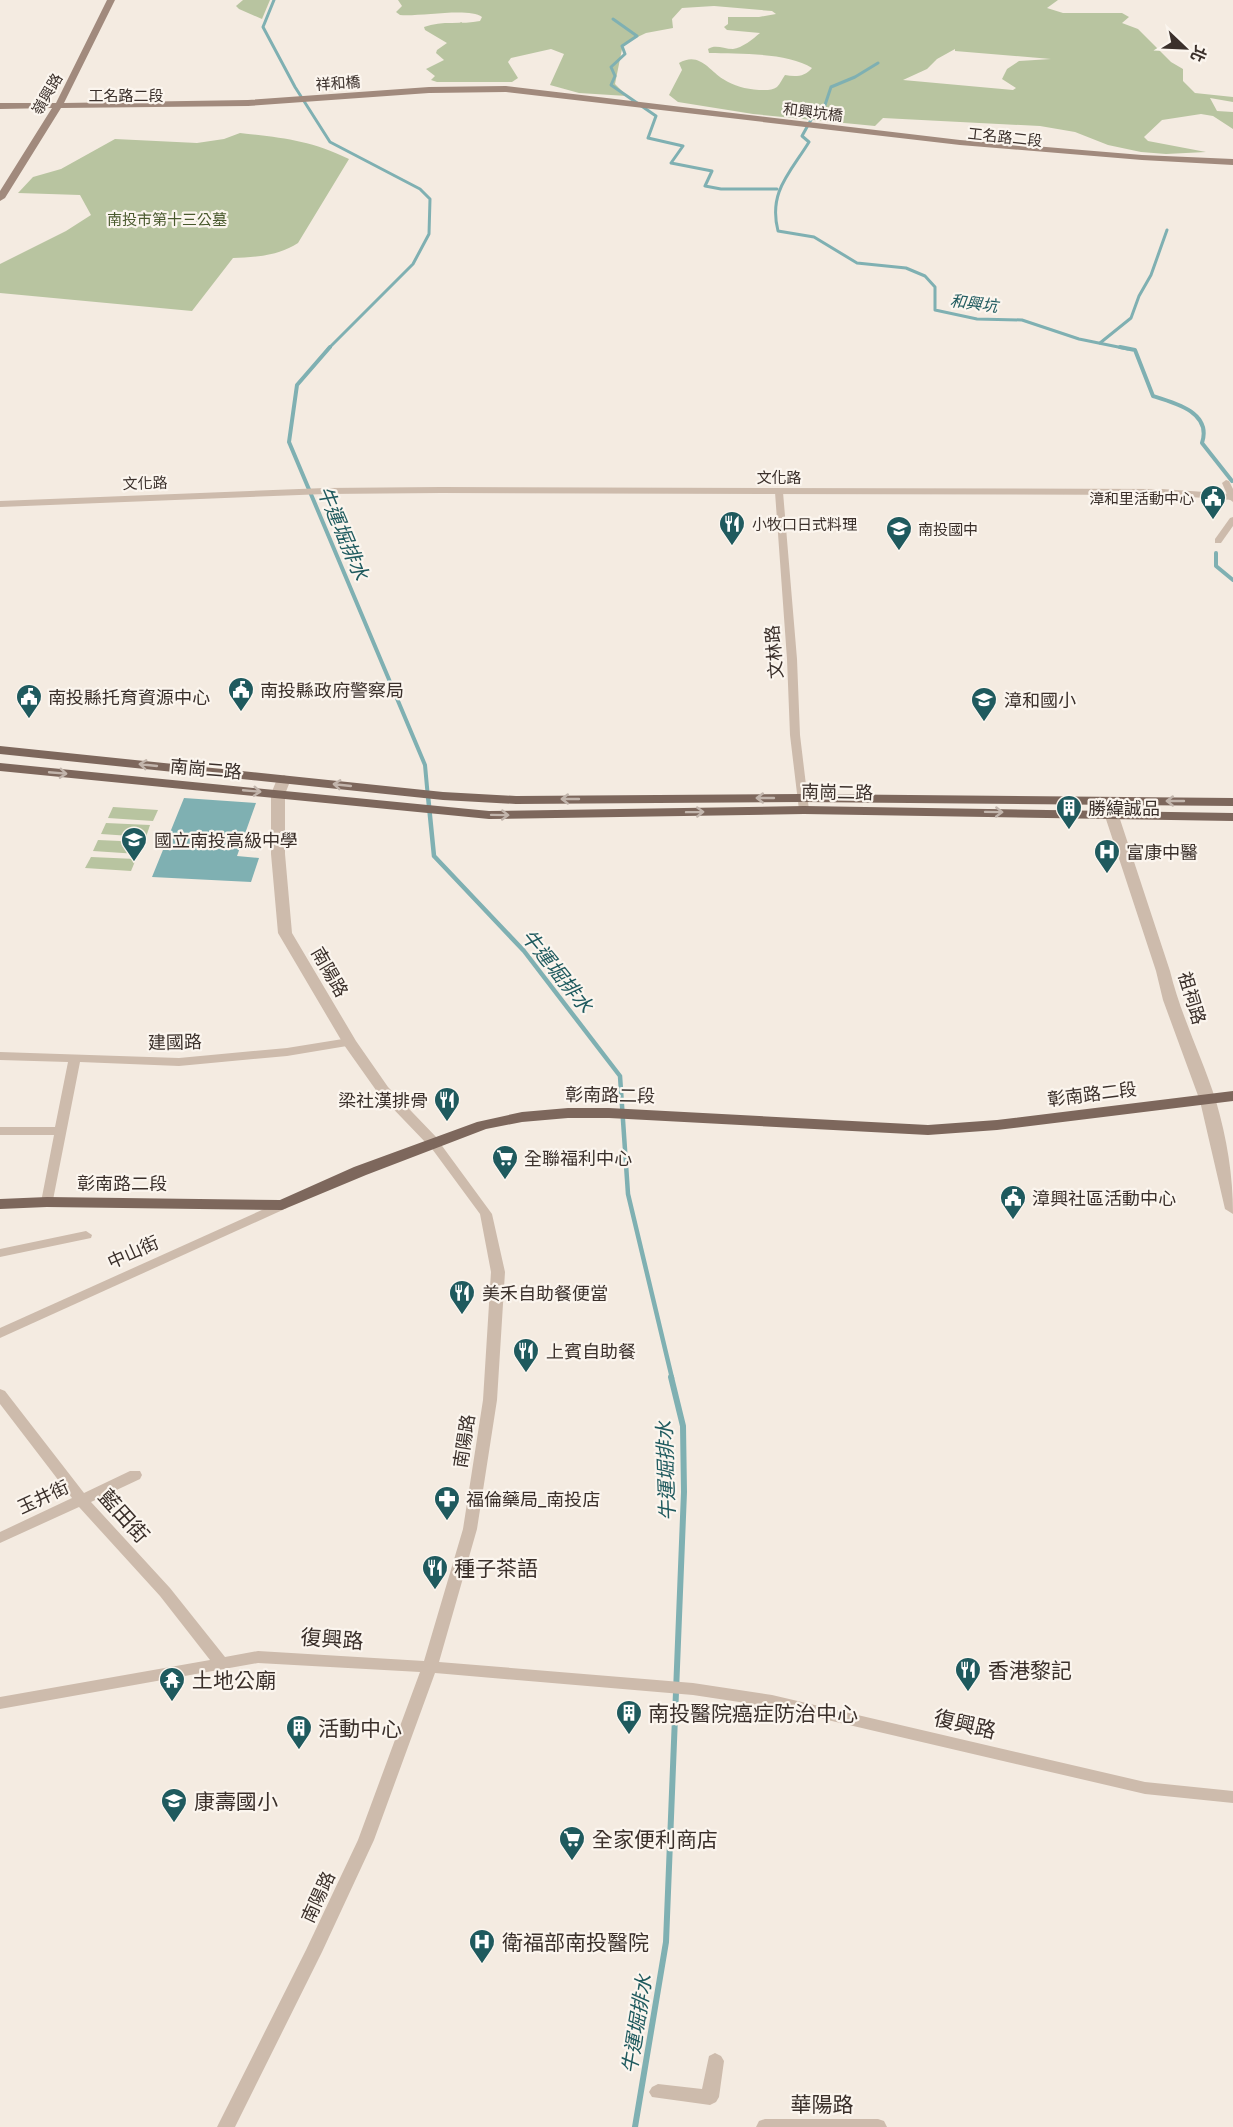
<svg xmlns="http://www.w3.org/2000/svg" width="1233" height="2127" font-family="Inter,'Noto Sans TC',sans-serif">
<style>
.green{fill:#b8c4a0;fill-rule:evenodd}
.water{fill:#7fb0b2}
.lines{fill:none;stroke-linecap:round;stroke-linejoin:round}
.stream-far3{stroke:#7fb0b2;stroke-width:3}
.stream-far2{stroke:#7fb0b2;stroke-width:4}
.stream-far1{stroke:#7fb0b2;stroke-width:4.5}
.stream{stroke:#7fb0b2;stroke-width:6}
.minor{fill:#cdbbac;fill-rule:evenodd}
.tertiary{fill:#cdbbac;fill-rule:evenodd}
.secondary{fill:#a18a7d;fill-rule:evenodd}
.primary{fill:#7d675c;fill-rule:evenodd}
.oneway{stroke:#c2b5ac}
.labels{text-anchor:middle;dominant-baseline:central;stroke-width:4.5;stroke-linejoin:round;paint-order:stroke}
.far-street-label{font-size:15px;fill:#3b302b;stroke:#fbf5ee}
.far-park-label{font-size:15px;fill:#4a5a2e;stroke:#fbf5ee}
.far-poi-label{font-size:15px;fill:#3b302b;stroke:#fbf5ee;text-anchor:start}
.far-water-label{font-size:16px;font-style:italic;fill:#1f5a5e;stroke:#fbf5ee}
.street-label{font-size:18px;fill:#3b302b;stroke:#fbf5ee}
.poi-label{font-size:18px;fill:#3b302b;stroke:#fbf5ee;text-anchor:start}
.water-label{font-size:20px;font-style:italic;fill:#1f5a5e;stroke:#fbf5ee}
.near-street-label{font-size:21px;fill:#3b302b;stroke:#fbf5ee}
.near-poi-label{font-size:21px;fill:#3b302b;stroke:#fbf5ee;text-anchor:start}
</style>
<rect width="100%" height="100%" fill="#f4ebe1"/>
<!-- green -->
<g class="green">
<polygon points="243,0 270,0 262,19 239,9 236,6"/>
<path d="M398,0H1058L1047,8L1063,13H1122L1129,17L1122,23L1138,29L1171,62L1183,69V81L1195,93L1233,97V102L1210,98L1217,111L1233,112V129L1213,116L1201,114L1162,120L1144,137L1148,141L1206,152L1166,154L1141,152L1108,145L1075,132L1040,126L883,118L875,126L753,114L678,102L669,95L682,70L679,63C699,51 709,70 723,79C734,86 745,89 759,90C764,90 772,91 777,87C780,84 782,79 785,75C795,77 805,77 812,68C788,52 737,54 709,53L708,49C716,44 723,49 733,49C742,48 753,39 760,33L727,30L724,27L728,24V17H759L776,14L772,11L714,6L682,8L672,19L673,28L646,33L623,44L615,84L627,96L579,93L550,85L564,54L551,49L511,58L508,62L518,78L512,82H437L431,80L435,76L426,69L444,60L436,53L437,50L447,43L425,30L424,27C442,20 462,25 480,21L482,17C469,7 419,17 400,15L396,12L402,6ZM955,49V51L1051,59L1019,61L1007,69L1002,79L1016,88L1013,90L903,80L927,69L937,59Z"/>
<path d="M240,133C283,138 309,140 349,159L298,243C278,256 256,257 233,258L192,311L0,293V264L66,231L91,215L80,195L18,193L33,177L61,169L115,139L197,143L224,139Z"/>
<polygon points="113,807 158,810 153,821 108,818"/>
<polygon points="106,823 150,825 146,837 101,834"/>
<polygon points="98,840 143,842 138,854 93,851"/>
<polygon points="91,857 136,859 131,871 85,868"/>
</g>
<!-- water -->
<polygon class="water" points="184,798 256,803 237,856 259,858 251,882 152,877"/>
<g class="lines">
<!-- stream-far3 -->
<g class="stream-far3">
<polyline points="274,0 263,27 295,87 330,142 420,189 430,199 429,234 413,264 328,349"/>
<polyline points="613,19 637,36 622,46 625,54 611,67 615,76 611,85 656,116 648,138 683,146 671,163 712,171 705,186 721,189 777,189"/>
<path d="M878,63L855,77L831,87L824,108L812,118L802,136L809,142C790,173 768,192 778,231L814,237L857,263L906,268L925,276L935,287V310L977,319L1022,320L1079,339L1128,349"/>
<polyline points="1100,343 1131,318 1139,296 1151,275 1167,230"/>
</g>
<!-- stream-far2 -->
<g class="stream-far2">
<polyline points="330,347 297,385 289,442 425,765 428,798"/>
<path d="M1120,347L1135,350L1153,396C1176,403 1212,413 1202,443L1232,481"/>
<polyline points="1216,553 1216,566 1233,580"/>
</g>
<!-- stream-far1 -->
<polyline class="stream-far1" points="428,796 434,856 524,951 620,1076 628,1194 672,1378"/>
<!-- stream -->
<polyline class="stream" points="635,2127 666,1942 684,1492 683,1426 671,1377"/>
<!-- minor -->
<g class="minor">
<polygon points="1226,480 1229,481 1233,489 1233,502 1229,499 1222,483"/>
<polygon points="779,489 783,492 797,659 800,735 809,810 804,813 799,810 790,735 787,659 775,492"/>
<polygon points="1233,517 1233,526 1221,543 1215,543 1215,539 1230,518"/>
<polygon points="349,1038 353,1039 355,1042 353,1045 287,1056 179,1066 80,1062 52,1205 47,1206 41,1202 54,1135 0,1135 0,1127 55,1127 68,1062 0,1060 0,1052 179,1058 287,1048"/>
<polygon points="433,1138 437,1139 492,1214 505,1272 497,1400 477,1529 439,1662 693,1683 772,1695 1145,1782 1233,1791 1233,1803 1145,1794 772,1707 693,1695 435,1673 374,1840 322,1952 235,2127 217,2127 306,1950 358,1840 420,1672 258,1663 0,1709 0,1697 210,1660 160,1596 79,1507 0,1543 0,1532 72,1498 0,1404 0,1389 5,1391 84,1493 130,1471 140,1471 142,1475 140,1479 91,1502 170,1588 225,1657 258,1651 424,1661 463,1529 483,1400 491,1272 480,1214 427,1142"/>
<polygon points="282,1201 287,1202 288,1205 287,1208 0,1338 0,1328"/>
<polygon points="86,1231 92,1235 91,1238 0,1257 0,1249"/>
<polygon points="715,2053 721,2056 724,2061 719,2097 716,2102 710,2105 652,2097 649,2092 652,2087 658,2084 702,2089 709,2056"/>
<polygon points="765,2119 878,2119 884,2121 887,2127 756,2127 759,2121"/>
</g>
<!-- tertiary -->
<g class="tertiary">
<polygon points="441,487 1162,489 1233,494 1233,500 1162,495 441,493 325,494 0,507 0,501 325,488"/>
<polygon points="284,775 291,779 285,794 285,854 292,933 356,1041 388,1087 438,1139 441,1142 438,1145 428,1145 378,1093 344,1045 278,933 271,854 271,794 277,779"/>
<path d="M1107,797L1114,801L1170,971C1181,1016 1202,1057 1216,1101C1227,1139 1233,1175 1233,1214L1225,1209L1200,1101L1163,1000L1156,971L1100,801Z"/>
</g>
<!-- secondary -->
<polygon class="secondary" points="107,0 115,0 64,103 248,100 429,87 506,86 960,140 1142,155 1233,159 1233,165 1142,160 960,145 506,92 429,93 248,106 61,108 5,198 0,201 0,191 52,108 0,109 0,103 56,103"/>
<!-- primary -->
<g class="primary">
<polygon points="0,746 443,792 516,796 802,794 1233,798 1233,806 802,802 516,804 443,800 0,754"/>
<polygon points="0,763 489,811 804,806 1233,813 1233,821 804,814 489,819 0,771"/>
<polygon points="1233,1091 1233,1101 997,1130 928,1135 609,1118 568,1118 522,1122 486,1129 366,1175 282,1210 47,1207 0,1209 0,1199 47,1197 280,1200 354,1167 477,1122 522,1112 568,1108 609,1108 928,1125 997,1120"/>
</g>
</g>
<!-- one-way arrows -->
<defs><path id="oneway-shaft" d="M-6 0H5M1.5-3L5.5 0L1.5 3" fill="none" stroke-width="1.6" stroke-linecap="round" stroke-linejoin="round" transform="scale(1.5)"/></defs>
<g class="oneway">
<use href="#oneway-shaft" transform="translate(148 765) rotate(-174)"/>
<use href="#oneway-shaft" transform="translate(58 773) rotate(5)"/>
<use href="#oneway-shaft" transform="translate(342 785) rotate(-174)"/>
<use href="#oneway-shaft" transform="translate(252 791) rotate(5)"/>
<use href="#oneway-shaft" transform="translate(765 798) rotate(180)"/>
<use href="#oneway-shaft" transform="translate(570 799) rotate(180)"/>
<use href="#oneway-shaft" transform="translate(1175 801) rotate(180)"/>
<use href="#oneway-shaft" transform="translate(695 812) rotate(-1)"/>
<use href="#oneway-shaft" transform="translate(994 812) rotate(1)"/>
<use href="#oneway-shaft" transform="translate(500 815) rotate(1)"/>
</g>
<!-- icons -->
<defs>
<symbol id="civic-pin" viewBox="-11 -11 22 30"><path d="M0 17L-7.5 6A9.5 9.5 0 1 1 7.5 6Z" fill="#1f5a5e" stroke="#fbf5ee"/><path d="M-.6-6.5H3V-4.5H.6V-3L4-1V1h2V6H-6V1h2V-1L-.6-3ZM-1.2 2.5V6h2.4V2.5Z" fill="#fff"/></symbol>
<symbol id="restaurant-pin" viewBox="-11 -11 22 30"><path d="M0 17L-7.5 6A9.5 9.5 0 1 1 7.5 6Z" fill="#1f5a5e" stroke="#fbf5ee"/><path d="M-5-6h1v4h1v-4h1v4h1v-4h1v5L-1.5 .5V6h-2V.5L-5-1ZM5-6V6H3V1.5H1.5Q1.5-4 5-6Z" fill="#fff"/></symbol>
<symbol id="school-pin" viewBox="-11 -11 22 30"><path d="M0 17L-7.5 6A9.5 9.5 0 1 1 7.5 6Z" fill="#1f5a5e" stroke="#fbf5ee"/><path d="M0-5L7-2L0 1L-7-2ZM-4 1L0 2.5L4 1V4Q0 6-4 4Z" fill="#fff"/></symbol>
<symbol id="building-pin" viewBox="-11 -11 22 30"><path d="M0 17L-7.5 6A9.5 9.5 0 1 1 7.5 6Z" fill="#1f5a5e" stroke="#fbf5ee"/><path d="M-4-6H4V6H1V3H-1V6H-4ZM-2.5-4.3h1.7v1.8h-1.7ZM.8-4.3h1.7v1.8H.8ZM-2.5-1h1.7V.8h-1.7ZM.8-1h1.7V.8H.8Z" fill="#fff"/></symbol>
<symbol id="hospital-pin" viewBox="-11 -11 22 30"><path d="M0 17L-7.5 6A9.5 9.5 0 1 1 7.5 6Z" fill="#1f5a5e" stroke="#fbf5ee"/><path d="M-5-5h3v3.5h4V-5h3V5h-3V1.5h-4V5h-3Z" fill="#fff"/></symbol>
<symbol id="supermarket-pin" viewBox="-11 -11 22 30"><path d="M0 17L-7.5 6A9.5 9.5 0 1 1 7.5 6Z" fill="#1f5a5e" stroke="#fbf5ee"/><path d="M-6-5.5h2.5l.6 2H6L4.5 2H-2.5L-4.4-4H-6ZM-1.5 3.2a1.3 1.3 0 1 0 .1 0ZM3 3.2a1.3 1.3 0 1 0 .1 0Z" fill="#fff"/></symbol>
<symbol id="pharmacy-pin" viewBox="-11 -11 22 30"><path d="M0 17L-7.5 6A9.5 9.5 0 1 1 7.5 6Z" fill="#1f5a5e" stroke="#fbf5ee"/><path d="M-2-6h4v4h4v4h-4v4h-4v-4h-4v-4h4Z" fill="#fff"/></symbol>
<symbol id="temple-pin" viewBox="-11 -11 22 30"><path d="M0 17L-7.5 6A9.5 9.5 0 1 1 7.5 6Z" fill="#1f5a5e" stroke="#fbf5ee"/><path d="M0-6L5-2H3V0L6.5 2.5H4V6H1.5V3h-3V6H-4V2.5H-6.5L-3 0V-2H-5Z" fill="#fff"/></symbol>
</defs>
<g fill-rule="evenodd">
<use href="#civic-pin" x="1198" y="483" width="30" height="40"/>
<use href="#restaurant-pin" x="717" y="509" width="30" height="40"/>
<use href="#school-pin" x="884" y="514" width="30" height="40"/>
<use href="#civic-pin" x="226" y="675" width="30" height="40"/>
<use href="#civic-pin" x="14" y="682" width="30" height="40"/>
<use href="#school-pin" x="969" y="685" width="30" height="40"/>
<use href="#building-pin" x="1054" y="793" width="30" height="40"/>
<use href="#school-pin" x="119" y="825" width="30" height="40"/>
<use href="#hospital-pin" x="1092" y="837" width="30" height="40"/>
<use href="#restaurant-pin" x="432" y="1085" width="30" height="40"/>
<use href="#supermarket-pin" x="490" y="1143" width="30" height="40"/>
<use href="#civic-pin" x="998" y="1183" width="30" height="40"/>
<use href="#restaurant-pin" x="447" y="1278" width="30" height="40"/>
<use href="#restaurant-pin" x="511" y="1336" width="30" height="40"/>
<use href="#pharmacy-pin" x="432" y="1484" width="30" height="40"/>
<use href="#restaurant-pin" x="420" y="1553" width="30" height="40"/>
<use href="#restaurant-pin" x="953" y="1655" width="30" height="40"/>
<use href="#temple-pin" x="157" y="1665" width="30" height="40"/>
<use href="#building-pin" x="614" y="1698" width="30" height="40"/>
<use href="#building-pin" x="284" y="1713" width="30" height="40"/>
<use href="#school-pin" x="159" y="1786" width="30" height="40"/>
<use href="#supermarket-pin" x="557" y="1824" width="30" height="40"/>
<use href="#hospital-pin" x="467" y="1927" width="30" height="40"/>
</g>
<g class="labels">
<!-- far-street labels -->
<g class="far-street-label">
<text transform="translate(338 83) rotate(-4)">祥和橋</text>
<text transform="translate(47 94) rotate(-60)">嶺興路</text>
<text x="126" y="95">工名路二段</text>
<text transform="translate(813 112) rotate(7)">和興坑橋</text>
<text transform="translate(1005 137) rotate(6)">工名路二段</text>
<text x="779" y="477">文化路</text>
<text transform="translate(145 483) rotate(-2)">文化路</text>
</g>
<!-- far-park labels -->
<g class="far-park-label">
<text x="167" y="219">南投市第十三公墓</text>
</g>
<!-- far-poi labels -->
<g class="far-poi-label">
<text x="1194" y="498" text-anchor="end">漳和里活動中心</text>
<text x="752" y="524">小牧口日式料理</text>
<text x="918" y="529">南投國中</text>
</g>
<!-- far-water labels -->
<g class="far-water-label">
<text transform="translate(974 303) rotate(7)">和興坑</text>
</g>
<!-- street labels -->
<g class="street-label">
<text transform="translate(774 652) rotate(-95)">文林路</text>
<text transform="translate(206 769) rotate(5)">南崗二路</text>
<text transform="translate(837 792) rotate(1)">南崗二路</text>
<text transform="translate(330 972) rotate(60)">南陽路</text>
<text transform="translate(1192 998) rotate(73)">祖祠路</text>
<text transform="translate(175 1042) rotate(-1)">建國路</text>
<text transform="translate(1092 1094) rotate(-7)">彰南路二段</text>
<text transform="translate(610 1095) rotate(1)">彰南路二段</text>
<text x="122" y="1183">彰南路二段</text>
<text transform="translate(133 1252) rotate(-24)">中山街</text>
<text transform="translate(464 1441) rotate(-81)">南陽路</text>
<text transform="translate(43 1497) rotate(-25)">玉井街</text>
<text transform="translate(318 1897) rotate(-65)">南陽路</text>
</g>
<!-- poi labels -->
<g class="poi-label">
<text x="260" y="690">南投縣政府警察局</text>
<text x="48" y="697">南投縣托育資源中心</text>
<text x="1004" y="700">漳和國小</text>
<text x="1088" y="808">勝緯誠品</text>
<text x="154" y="840">國立南投高級中學</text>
<text x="1126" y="852">富康中醫</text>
<text x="428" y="1100" text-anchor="end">梁社漢排骨</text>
<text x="524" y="1158">全聯福利中心</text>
<text x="1032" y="1198">漳興社區活動中心</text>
<text x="482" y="1293">美禾自助餐便當</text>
<text x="546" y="1351">上賓自助餐</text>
<text x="466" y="1499">福倫藥局_南投店</text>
</g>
<!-- water labels -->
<g class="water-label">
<text transform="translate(343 533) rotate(67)">牛運堀排水</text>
<text transform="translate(557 971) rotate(51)">牛運堀排水</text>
<text transform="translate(666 1471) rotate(-92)">牛運堀排水</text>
<text transform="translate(637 2024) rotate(-81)">牛運堀排水</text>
</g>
<!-- near-street labels -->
<g class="near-street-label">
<text transform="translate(124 1516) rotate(48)">藍田街</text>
<text transform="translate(332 1639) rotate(4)">復興路</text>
<text transform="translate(965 1724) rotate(13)">復興路</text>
<text x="822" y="2104">華陽路</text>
</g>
<!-- near-poi labels -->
<g class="near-poi-label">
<text x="454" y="1568">種子茶語</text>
<text x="988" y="1670">香港黎記</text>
<text x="192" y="1680">土地公廟</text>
<text x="648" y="1713">南投醫院癌症防治中心</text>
<text x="318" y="1728">活動中心</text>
<text x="194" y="1801">康壽國小</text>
<text x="592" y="1839">全家便利商店</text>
<text x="502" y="1942">衛福部南投醫院</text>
</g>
</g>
<!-- north arrow -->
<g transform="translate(1185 48) rotate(113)" stroke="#fbf5ee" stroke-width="4.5" paint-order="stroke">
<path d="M0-4.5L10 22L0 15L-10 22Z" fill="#3b302b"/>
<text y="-9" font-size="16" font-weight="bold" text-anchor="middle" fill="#3b302b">北</text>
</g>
</svg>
